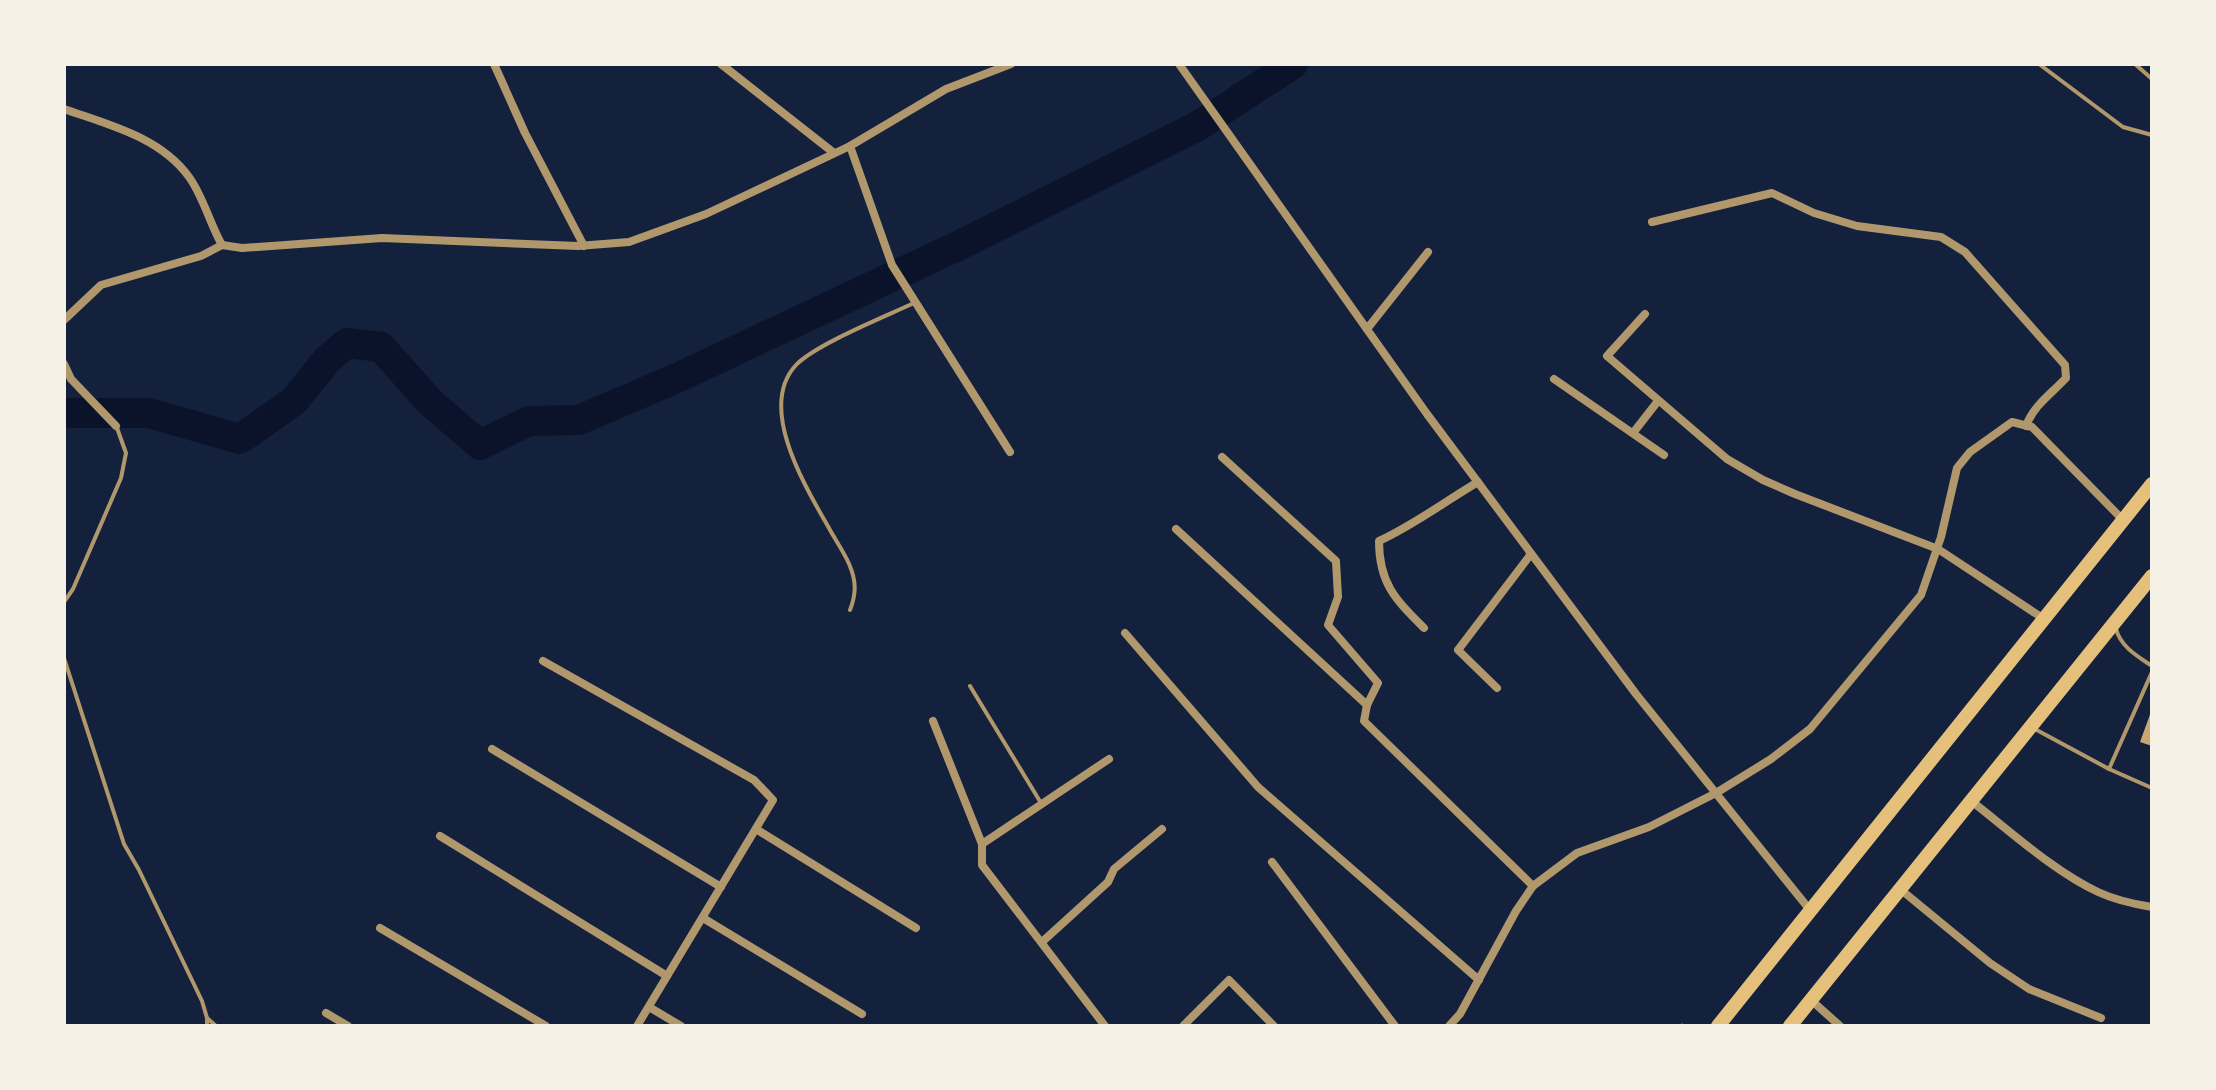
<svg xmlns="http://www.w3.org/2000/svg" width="2216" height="1090" font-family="Barlow,sans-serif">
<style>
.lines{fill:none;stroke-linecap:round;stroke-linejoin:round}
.river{stroke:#0b132b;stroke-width:30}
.building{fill:#c6a872}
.path{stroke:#e5c07b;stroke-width:3}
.service{stroke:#b1986c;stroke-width:4}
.minor{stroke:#b1986c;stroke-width:8}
.trunk{stroke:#e5c07b;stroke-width:14}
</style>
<rect width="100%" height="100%" fill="#14213d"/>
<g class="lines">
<!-- river -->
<polyline class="river" points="64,413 149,413 240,439 294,401 327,360 347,343 381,347 430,402 480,445 529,421 579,420 677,378 964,243 1198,126 1293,64"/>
</g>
<!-- building -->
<polygon class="building" points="2152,709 2152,746 2140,742"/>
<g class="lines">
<!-- path -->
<polyline class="path" points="1681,1026 1682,1025"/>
<!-- service -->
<g class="service">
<polyline points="2039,64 2123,127 2152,135"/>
<polyline points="2135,64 2152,79"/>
<polyline points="64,602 73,589 121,478 126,453 117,428"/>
<path d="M850,610C854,600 856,591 854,580C851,562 839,546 830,530C807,489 756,408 796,365C816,344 887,316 916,302"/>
<path d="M2116,629C2121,647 2137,656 2152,666"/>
<polyline points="64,658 124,844 139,870 202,1001 207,1018 207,1026"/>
<polyline points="970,686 1041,803"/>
<polyline points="2033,728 2109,769 2152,788"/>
<polyline points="2109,769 2152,672"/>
<polyline points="207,1018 216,1026"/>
</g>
<!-- minor -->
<g class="minor">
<polyline points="494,64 525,133 584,246"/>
<polyline points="721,64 834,153"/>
<polyline points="1179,64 1427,414 1636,694 1810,910"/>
<path d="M64,109C109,125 160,137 189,177C203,196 210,224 222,245"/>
<polyline points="850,146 892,265 1010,452"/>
<path d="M1652,222L1772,193L1814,213L1857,226L1941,237L1965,252L2065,365L2066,378C2051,394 2034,405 2026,426"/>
<polyline points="1645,314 1607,356 1727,459 1763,480 1795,494 1938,549 2044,619"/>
<polyline points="64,320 101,285 201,256 222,245 242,248 382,238 578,246 629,242 706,214 850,146 946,89 1011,64"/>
<polyline points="1367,329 1428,252"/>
<polyline points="64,364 71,379 116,426"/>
<polyline points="1554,379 1664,455"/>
<polyline points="1633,433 1658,401"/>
<polyline points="1222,457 1336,561 1338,597 1328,625 1378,683 1367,705 1364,721 1533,886"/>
<polyline points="1176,529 1367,705"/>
<path d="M1424,628C1396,600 1379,584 1379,541C1414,525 1444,502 1478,482"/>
<polyline points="1125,633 1258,787 1479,980"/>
<polyline points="543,661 754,780 773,800 637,1026"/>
<polyline points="1497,688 1458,650 1531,554"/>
<polyline points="933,721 982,844"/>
<polyline points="492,749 721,887"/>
<path d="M1970,800C2009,830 2053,871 2098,892C2115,900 2133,904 2152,907"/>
<polyline points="756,829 916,928"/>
<polyline points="440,836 667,976"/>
<polyline points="1272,862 1395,1026"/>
<polyline points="1900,889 1990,963 2029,989 2101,1018"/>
<polyline points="703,918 862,1014"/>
<polyline points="380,928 546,1026"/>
<polyline points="1042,942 1108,882 1114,869 1162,829"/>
<polyline points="1811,1000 1840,1026"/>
<polyline points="649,1007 681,1026"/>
<polyline points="326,1013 348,1026"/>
<polyline points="1105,1026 982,865 982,844 1109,759"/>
<polyline points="1183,1026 1229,980 1274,1026"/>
<polyline points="1449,1026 1460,1014 1516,911 1533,886 1577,853 1649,827 1716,793 1771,759 1810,729 1921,595 1941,537 1957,468 1970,452 2012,422 2032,427 2123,520"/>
</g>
<!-- trunk -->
<g class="trunk">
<polyline points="1718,1026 2152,484"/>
<polyline points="1790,1026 2152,576"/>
</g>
</g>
<!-- border -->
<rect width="2216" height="1090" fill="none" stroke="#f6f1e7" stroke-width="132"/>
</svg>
